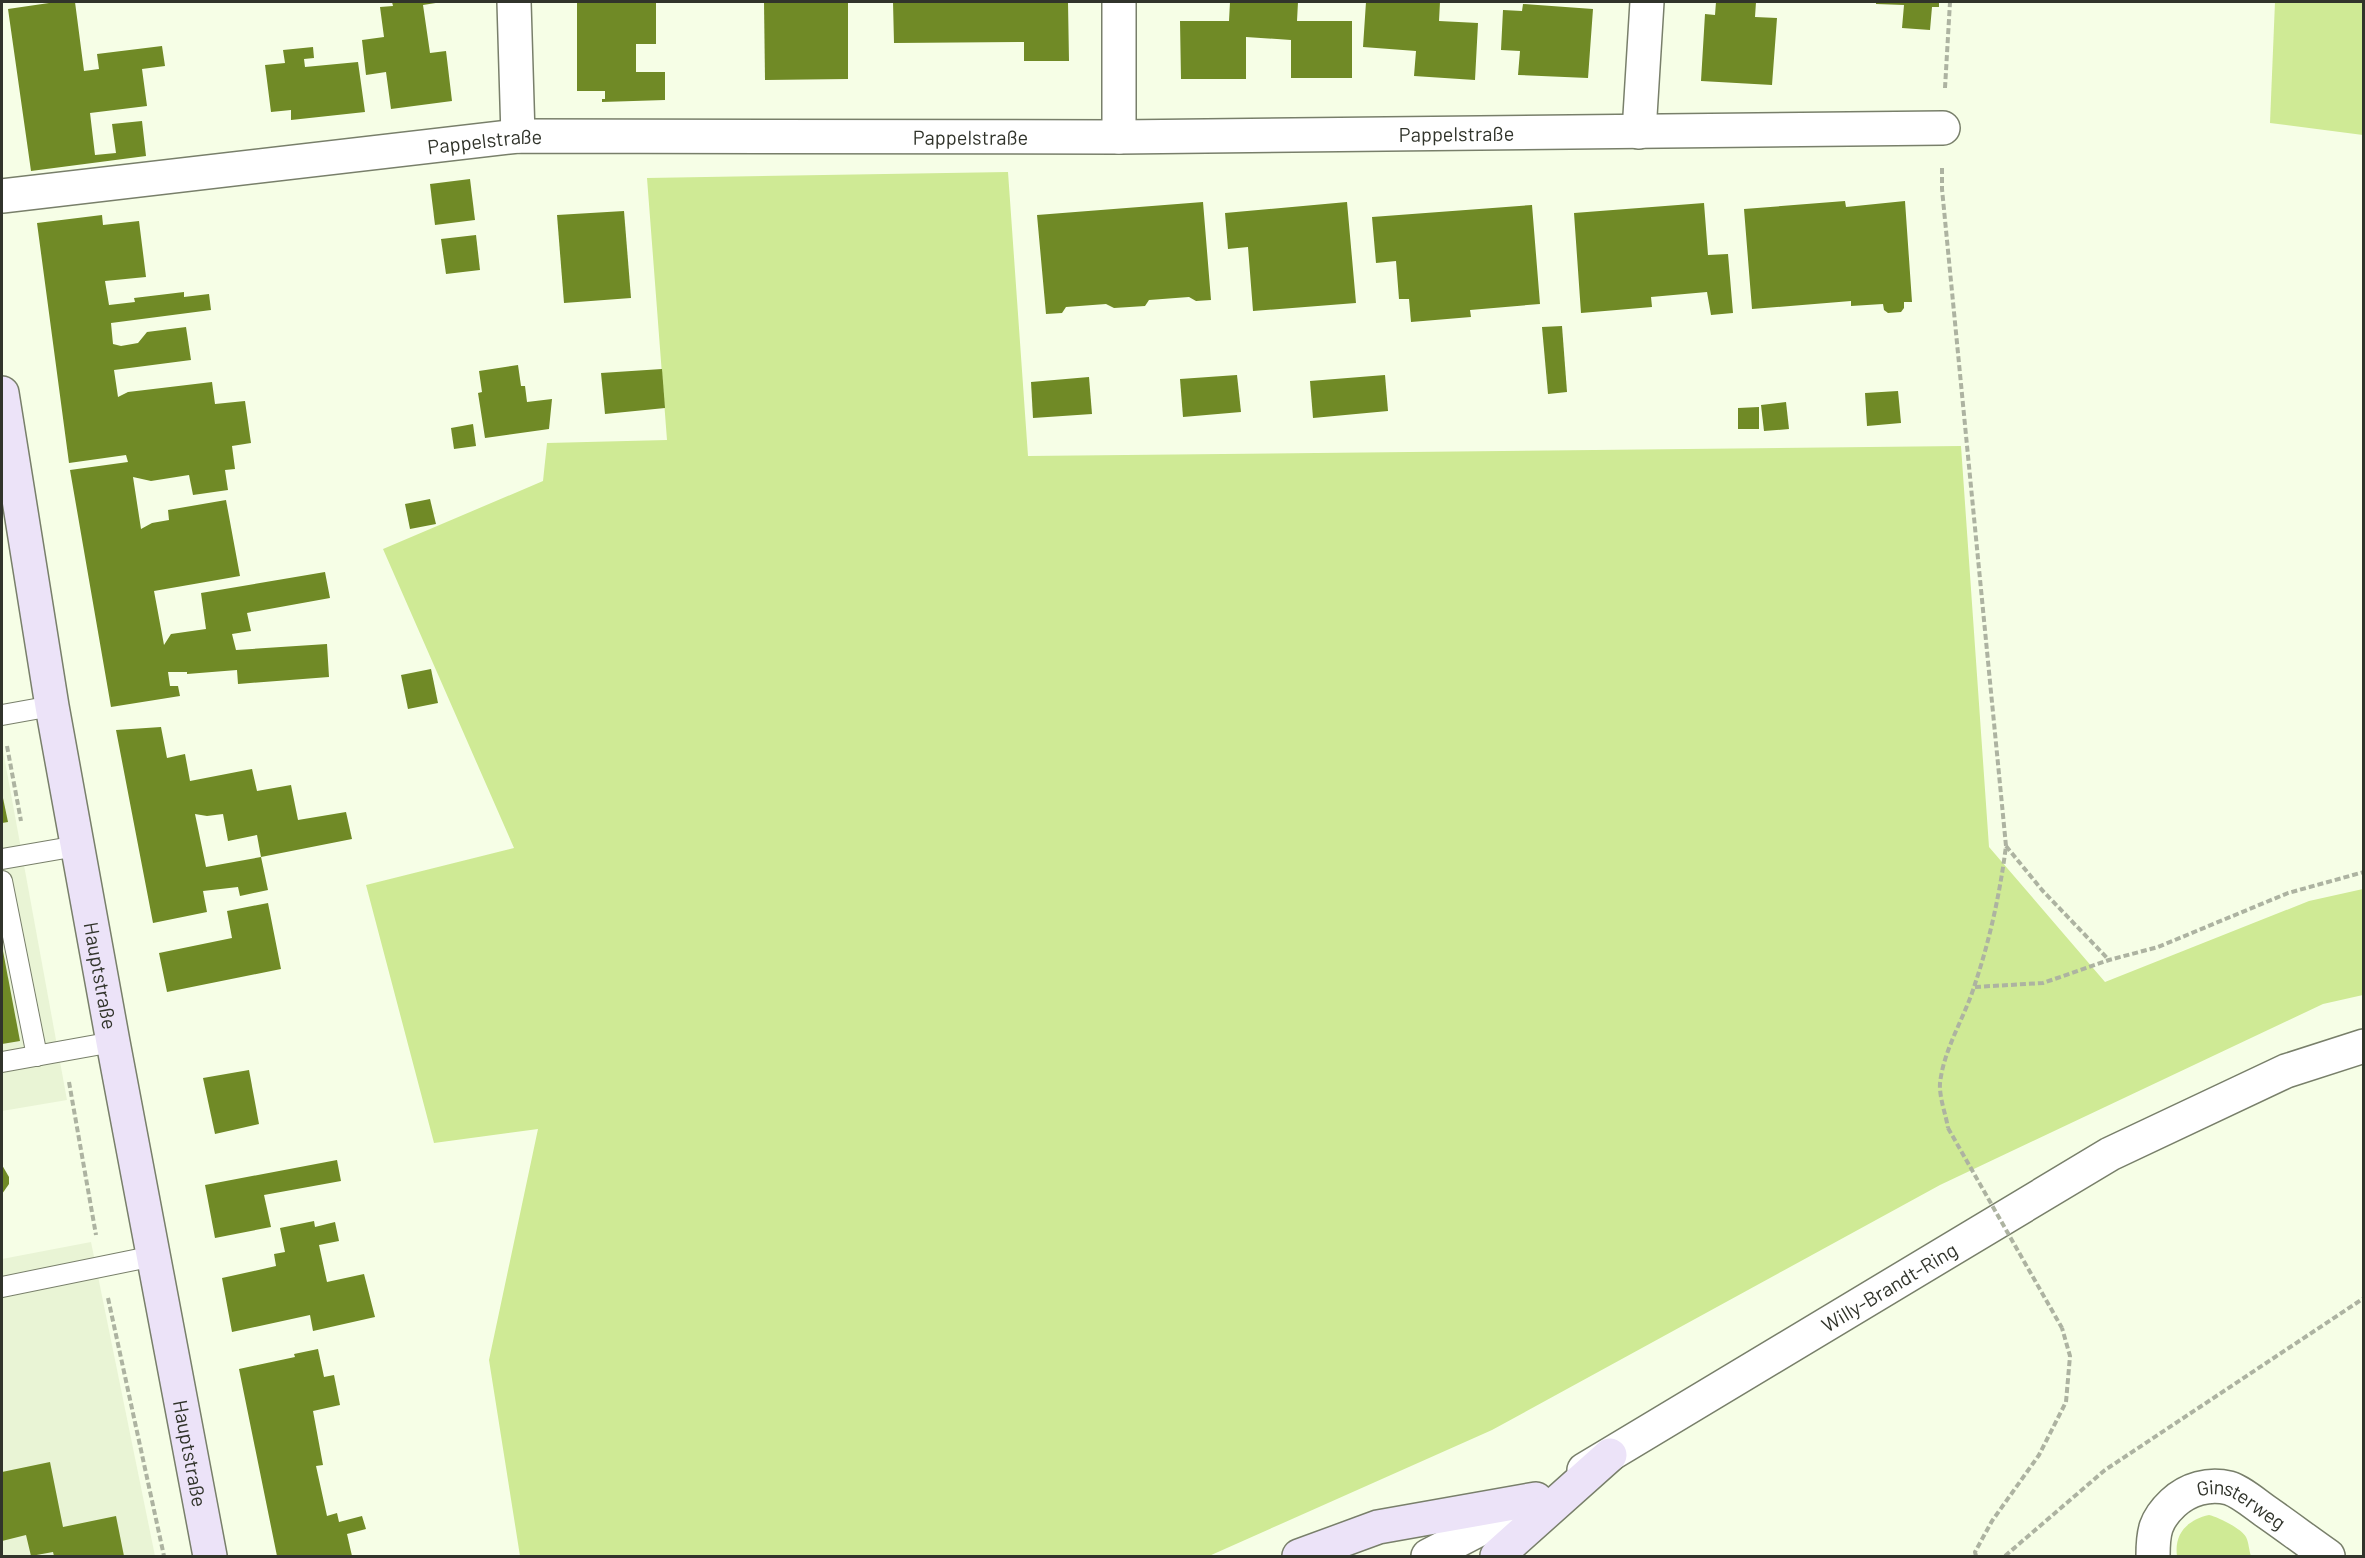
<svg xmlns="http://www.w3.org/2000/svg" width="2365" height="1558" font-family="Barlow,sans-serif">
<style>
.built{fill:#e9f4d5}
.green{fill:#cfea95}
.building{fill:#708a26}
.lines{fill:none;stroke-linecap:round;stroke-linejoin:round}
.service-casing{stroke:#787f6a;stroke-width:22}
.minor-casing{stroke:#787f6a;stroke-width:36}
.tertiary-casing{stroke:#787f6a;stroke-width:36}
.secondary-casing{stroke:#787f6a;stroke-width:36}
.path{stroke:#adb3a1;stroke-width:4;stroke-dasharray:6 3;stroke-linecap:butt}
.service{stroke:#fff;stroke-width:20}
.minor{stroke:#fff;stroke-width:33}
.tertiary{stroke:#fff;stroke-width:33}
.secondary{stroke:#ece3f8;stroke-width:33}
.path-bridge{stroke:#adb3a1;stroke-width:4;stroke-dasharray:6 3;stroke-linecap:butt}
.labels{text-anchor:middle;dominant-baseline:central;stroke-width:4.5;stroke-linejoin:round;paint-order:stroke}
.street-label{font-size:20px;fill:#31342b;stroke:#fff}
</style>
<rect width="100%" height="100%" fill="#f6fee6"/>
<!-- built -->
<g class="built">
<polygon points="2,745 67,1100 2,1111"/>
<polygon points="91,1242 155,1556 2,1556 2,1259"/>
</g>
<!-- green -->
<g class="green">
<polygon points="2275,2 2363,2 2363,135 2270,123"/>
<polygon points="1008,172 1028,456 1961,446 1989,847 2105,982 2309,901 2363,889 2363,995 2323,1004 1940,1185 1492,1430 1209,1556 520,1556 489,1360 538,1129 434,1143 366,885 514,848 383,549 543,481 547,443 667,440 647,178"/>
<path d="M2209,1515C2218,1517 2242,1529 2246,1537C2249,1543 2249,1551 2251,1556H2177C2174,1534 2187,1520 2209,1515Z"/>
</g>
<!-- building -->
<g class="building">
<polygon points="49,2 75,2 84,71 99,69 97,54 162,46 165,66 142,69 147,106 90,113 95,155 116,153 112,124 142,121 146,156 31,171 8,9 49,3"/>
<polygon points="392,2 442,2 423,5 430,53 446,51 452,101 391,109 386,72 366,75 362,40 384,37 380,7 393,6"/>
<polygon points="577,2 656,2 656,44 636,44 636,72 665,72 665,100 602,102 602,99 605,99 605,91 577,91"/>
<polygon points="764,2 848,2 848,79 765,80"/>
<polygon points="893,2 1068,2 1069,61 1024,61 1024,42 894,43"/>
<polygon points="1230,2 1298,2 1297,21 1352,21 1352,78 1291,78 1291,40 1246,37 1246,79 1181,79 1180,21 1229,21"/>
<polygon points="1366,2 1440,2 1439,21 1478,23 1475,80 1414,76 1416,51 1363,47"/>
<polygon points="1716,2 1756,2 1755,17 1777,18 1772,85 1701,81 1705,14 1715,15"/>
<polygon points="1876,2 1939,2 1939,7 1932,7 1930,30 1902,28 1904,5 1876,4"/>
<polygon points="1523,4 1593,9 1588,78 1518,75 1520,51 1501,50 1503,10 1522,11"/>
<polygon points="313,47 314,58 304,59 305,67 358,62 365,112 291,120 291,110 271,112 265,65 285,63 283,50"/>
<polygon points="470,179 475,220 435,225 430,184"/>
<polygon points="1845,201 1846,207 1905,201 1912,302 1904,302 1904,308 1901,312 1888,313 1884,310 1883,304 1851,306 1851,301 1752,309 1744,209"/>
<polygon points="1203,202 1211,300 1196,301 1189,297 1149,300 1145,306 1114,308 1106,304 1066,307 1062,313 1046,314 1037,215"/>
<polygon points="1347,202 1356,303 1253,311 1248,247 1228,249 1225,213"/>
<polygon points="1704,203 1708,255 1728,254 1733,313 1711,315 1707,292 1651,297 1652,307 1581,313 1574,213"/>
<polygon points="1532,205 1540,304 1470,310 1471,317 1411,322 1409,299 1399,299 1396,261 1376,263 1372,217"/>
<polygon points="624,211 631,298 564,303 557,215"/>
<polygon points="102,215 103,225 139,221 146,277 105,281 109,305 135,302 134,298 184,292 184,297 209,294 211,310 111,323 113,344 121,346 138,343 147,332 186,327 191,360 114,370 118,397 128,392 212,382 215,404 245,401 251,443 232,446 235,469 225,470 228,490 193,495 189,475 151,481 133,477 141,529 152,523 169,520 168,510 226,500 240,576 154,591 164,645 171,634 206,629 201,593 325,572 330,598 247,613 251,631 232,634 236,650 327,644 329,677 238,684 237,670 187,674 187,672 168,672 170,686 178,686 180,696 111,707 70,470 128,462 126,455 69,463 37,223"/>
<polygon points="476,235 480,270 446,274 441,239"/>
<polygon points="1562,326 1567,392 1548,394 1542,327"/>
<polygon points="518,365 521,386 525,386 527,402 552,399 549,429 485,438 478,393 482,392 479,371"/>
<polygon points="662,369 665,408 605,414 601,373"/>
<polygon points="1237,375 1241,412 1183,417 1180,379"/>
<polygon points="1385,375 1388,411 1313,418 1310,381"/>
<polygon points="1089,377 1092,414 1033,418 1031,382"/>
<polygon points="1898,391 1901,423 1867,426 1865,393"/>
<polygon points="1786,402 1789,429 1764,431 1761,405"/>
<polygon points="1759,407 1759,429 1738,429 1738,408"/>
<polygon points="473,424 476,446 454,449 451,428"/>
<polygon points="430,499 436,524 410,529 405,504"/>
<polygon points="431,669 438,703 408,709 401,675"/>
<polygon points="161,727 167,758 185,754 190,781 252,769 257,791 291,785 298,820 346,812 352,839 261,857 257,835 228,841 223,814 207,816 195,814 206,867 261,857 268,890 240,896 238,887 203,891 207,912 153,923 116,730"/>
<polygon points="3,798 8,822 2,823 2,798"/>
<polygon points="268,903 281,969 167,992 159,953 232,938 227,911"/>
<polygon points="3,951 20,1041 2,1044 2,952"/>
<polygon points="249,1070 259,1124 215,1134 203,1078"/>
<polygon points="337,1160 341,1181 264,1195 271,1227 215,1238 205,1185"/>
<polygon points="2,1165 9,1177 9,1184 2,1194"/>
<polygon points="314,1221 315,1227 335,1222 339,1241 319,1245 327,1282 364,1274 375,1317 313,1331 310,1315 232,1332 222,1278 276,1266 274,1254 285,1252 280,1228"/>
<polygon points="318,1349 324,1377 334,1375 340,1405 313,1411 323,1465 316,1466 327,1516 337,1513 339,1522 362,1516 366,1529 347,1534 352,1556 277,1556 239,1369 295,1357 294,1354"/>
<polygon points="50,1462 63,1527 116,1516 124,1556 54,1556 53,1552 31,1556 26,1535 2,1541 2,1472"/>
</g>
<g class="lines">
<defs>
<g id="service">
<polyline points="2,715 52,706"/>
<polyline points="2,859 77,846"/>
<polyline points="2,881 37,1056"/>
<polyline points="2,1062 113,1042"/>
<polyline points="2,1287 154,1256"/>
</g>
<g id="minor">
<polyline points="514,2 518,136"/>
<polyline points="1119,2 1119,137"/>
<polyline points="1639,132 1647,2"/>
<path id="s1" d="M2,196L518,136L1119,137L1943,128"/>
<path id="s2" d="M2153,1556C2153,1532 2155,1520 2173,1503C2188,1489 2209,1483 2229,1488C2242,1492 2256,1505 2268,1513C2288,1527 2308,1542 2328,1556"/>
</g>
<g id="tertiary">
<path id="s3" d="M1584,1470L2110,1154L2286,1071L2364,1046"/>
<polyline points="1428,1556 1530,1503"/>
</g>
<g id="secondary">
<path id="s4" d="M2,393L52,706L113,1042L210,1556"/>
<polyline points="1299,1556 1378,1527 1536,1499"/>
<polyline points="1497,1556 1610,1455"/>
</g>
</defs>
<!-- service casing -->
<use href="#service" class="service-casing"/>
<!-- minor casing -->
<use href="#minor" class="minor-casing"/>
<!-- tertiary casing -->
<use href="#tertiary" class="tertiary-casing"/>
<!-- secondary casing -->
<use href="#secondary" class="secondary-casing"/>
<!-- path -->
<g class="path">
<polyline points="1945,88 1950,2"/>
<path d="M1942,168V189L2006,846C2000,893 1990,939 1975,984C1965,1017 1944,1048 1940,1083C1939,1097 1946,1115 1948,1128"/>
<polyline points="7,746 21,821"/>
<polyline points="2006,846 2042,890 2109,960"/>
<polyline points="1975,987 2043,983 2109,960 2158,947 2288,893 2364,872"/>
<polyline points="69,1082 96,1235"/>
<polyline points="108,1298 164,1556"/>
<polyline points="1976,1556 1975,1552 1992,1521 2039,1455 2066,1402 2070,1356 2062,1328"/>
<polyline points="2005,1556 2105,1470 2364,1298"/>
</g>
<!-- service -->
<use href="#service" class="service"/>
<!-- minor -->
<use href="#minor" class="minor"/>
<!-- tertiary -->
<use href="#tertiary" class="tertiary"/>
<!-- secondary -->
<use href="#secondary" class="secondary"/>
<!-- path-bridge -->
<polyline class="path-bridge" points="1948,1128 2062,1328"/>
</g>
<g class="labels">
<!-- street labels -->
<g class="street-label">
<text stroke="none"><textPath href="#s1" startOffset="1458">Pappelstraße</textPath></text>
<text stroke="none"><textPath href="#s1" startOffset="972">Pappelstraße</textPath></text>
<text stroke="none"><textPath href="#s1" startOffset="486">Pappelstraße</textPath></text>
<text stroke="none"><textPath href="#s4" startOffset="591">Hauptstraße</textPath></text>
<text stroke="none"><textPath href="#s3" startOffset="356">Willy-Brandt-Ring</textPath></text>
<text stroke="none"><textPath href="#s4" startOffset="1077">Hauptstraße</textPath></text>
<text stroke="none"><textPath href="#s2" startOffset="136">Ginsterweg</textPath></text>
</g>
</g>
<!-- border -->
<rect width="2365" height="1558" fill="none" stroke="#31342b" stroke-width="6"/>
</svg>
